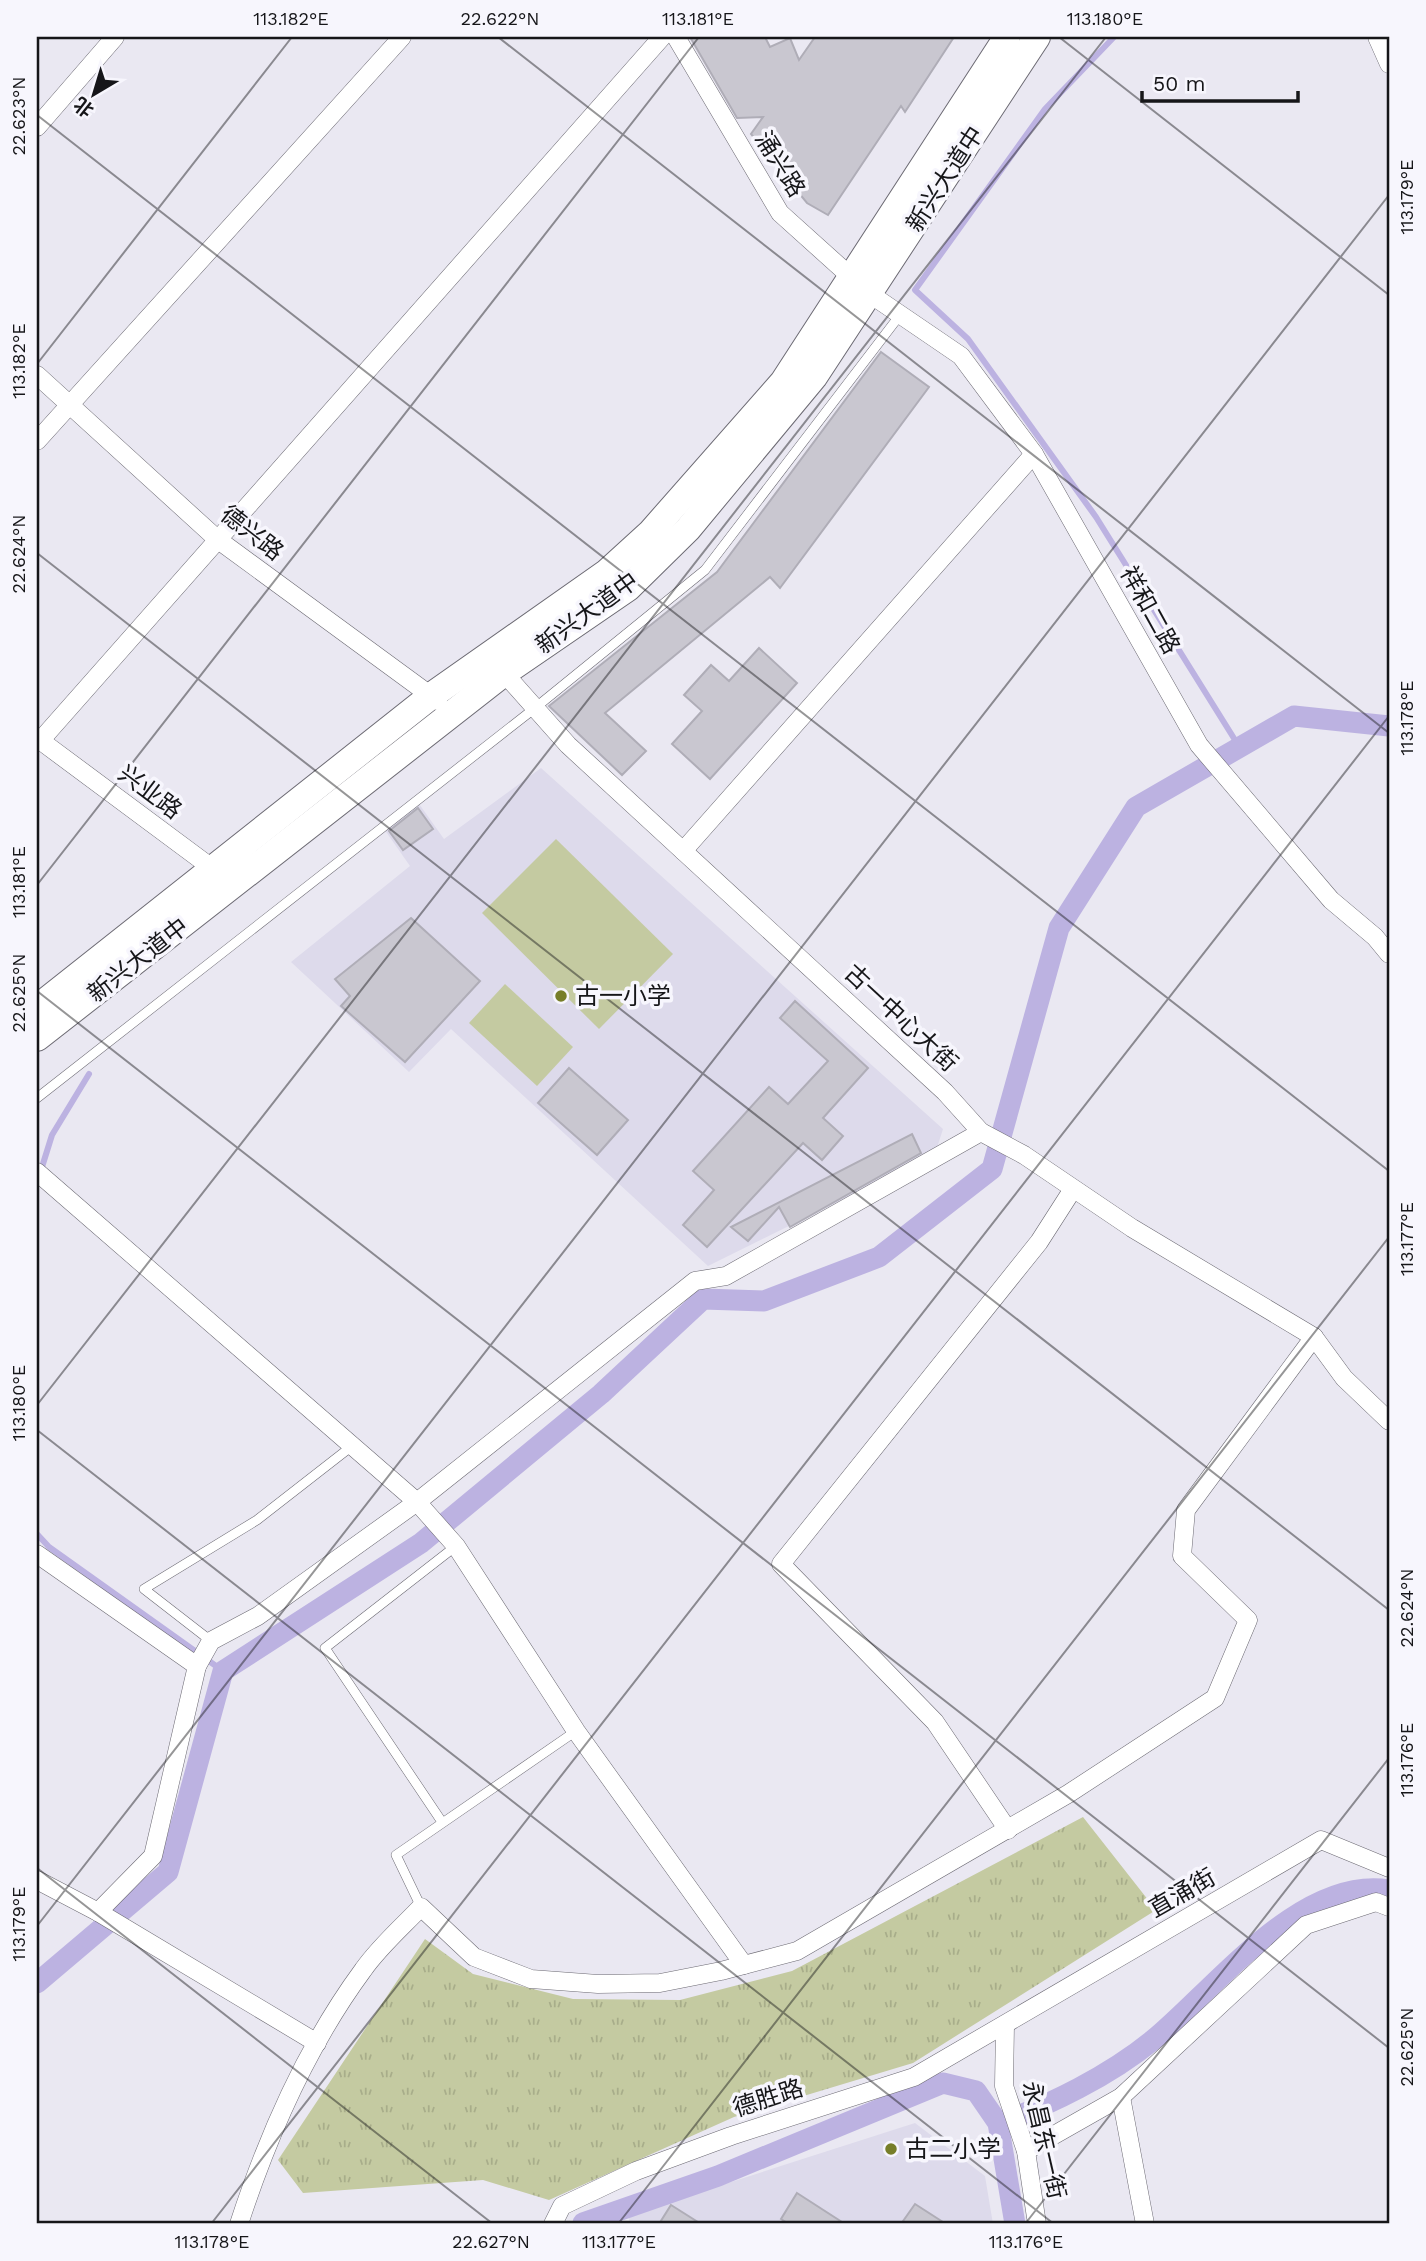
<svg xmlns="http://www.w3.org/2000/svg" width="1426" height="2261" font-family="'Work Sans','Noto Sans SC',sans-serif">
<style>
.built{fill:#dddaeb}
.grass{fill:url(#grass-tufts)}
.garden{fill:#c4caa1}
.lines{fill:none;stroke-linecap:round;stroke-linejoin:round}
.stream{stroke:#bcb2e1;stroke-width:6}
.canal{stroke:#bcb2e1;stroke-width:21}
.building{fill:#c9c7d0;stroke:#afadb7;stroke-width:2}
.lane-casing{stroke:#6c6a73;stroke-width:10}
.street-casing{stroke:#6c6a73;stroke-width:19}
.secondary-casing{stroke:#6c6a73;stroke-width:28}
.lane{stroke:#fff;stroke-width:9}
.street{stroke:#fff;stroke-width:18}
.secondary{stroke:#fff;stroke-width:26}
.ticks{fill:none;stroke:#161619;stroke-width:2;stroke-opacity:0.45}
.poi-dot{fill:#777e29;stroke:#f7f6fd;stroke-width:2.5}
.labels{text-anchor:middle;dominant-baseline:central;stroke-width:7;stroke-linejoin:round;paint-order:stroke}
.street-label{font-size:24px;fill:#161619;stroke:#f7f6fd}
.poi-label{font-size:24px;fill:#161619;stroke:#f7f6fd;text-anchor:start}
.neatline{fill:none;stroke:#161619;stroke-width:2.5}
.ticks-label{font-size:18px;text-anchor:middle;fill:#161619}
</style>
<defs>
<pattern id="grass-tufts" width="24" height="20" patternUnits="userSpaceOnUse" patternTransform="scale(1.75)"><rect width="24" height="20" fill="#c4caa1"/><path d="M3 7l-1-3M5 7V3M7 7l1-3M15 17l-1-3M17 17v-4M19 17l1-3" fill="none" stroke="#a8ad8a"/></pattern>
</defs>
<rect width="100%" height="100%" fill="#eae8f2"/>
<!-- built -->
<g class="built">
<polygon points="541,768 943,1129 935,1154 708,1266 451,1029 409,1072 291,962 410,866 382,826 417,801 444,839"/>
<polygon points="915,2123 985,2176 993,2224 630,2224 628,2215"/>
</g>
<!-- grass -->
<polygon class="grass" points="1083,1817 1156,1910 913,2063 734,2117 549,2200 483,2180 303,2193 278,2160 425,1939 473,1974 573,1999 680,2000 792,1971"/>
<!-- garden -->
<g class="garden">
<polygon points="556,839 673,954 599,1029 482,913"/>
<polygon points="505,984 573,1047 537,1086 469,1023"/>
</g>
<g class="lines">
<!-- stream -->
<g class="stream">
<polyline points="1114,37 1045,109 915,290 968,339 1096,517 1240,748"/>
<polyline points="37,1183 52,1135 89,1074"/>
<polyline points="37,1534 49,1547 223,1671"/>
</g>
<!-- canal -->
<g class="canal">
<polyline points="37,1983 168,1872 223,1671 421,1543 601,1394 703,1299 764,1301 879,1257 992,1169 1059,928 1136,807 1294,716 1389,726"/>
<path d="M998,2123C1049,2106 1110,2075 1153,2040C1213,1991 1301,1875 1389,1890"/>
<polyline points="583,2223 718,2176 943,2083 976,2091 998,2123 1015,2224"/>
</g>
</g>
<!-- building -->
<g class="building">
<polygon points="690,37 765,37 770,47 790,38 799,60 815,37 954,37 905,112 901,106 828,215 807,203 751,134 763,117 737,118"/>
<polygon points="881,352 929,387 780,588 770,577 605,713 646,751 622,775 549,706 717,572"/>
<polygon points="759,648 797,683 710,779 672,744 702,711 684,695 711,665 729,681"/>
<polygon points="418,808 433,829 403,850 389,831"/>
<polygon points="411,918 480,981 405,1062 341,1006 350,996 335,979"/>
<polygon points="795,1001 868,1068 823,1118 843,1136 822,1160 803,1143 707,1247 683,1225 714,1190 693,1171 769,1087 788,1104 828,1061 780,1018"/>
<polygon points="569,1068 628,1120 597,1155 538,1103"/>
<polygon points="912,1134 921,1153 790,1227 779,1207 748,1241 731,1227"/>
<polygon points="797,2193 845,2224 789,2224 781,2219"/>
<polygon points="915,2204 946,2224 901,2224"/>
<polygon points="671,2205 701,2224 659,2224"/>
</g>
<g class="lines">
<defs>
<g id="lane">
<polyline points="37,1098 535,708 705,570 900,315"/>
<polyline points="211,1641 144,1589 257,1520 352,1446"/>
<polyline points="442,1822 325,1648 456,1546"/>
<polyline points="421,1907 396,1855 576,1731"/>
</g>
<g id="street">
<polyline points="676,37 780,213 870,294 961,356 1034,454 1199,745 1331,900 1375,937 1389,954"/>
<polyline points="1377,37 1389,64"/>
<polyline points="37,127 115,37"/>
<polyline points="37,375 217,539 438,701"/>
<polyline points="37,441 402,37"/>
<polyline points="504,673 568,745 945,1092 981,1132 1024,1155 1132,1228 1314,1337 1344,1378 1389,1421"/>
<polyline points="37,738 220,874"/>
<polyline points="40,741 662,37"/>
<polyline points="683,851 1034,454"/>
<polyline points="37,1172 417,1502 456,1546 576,1731 744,1965"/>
<polyline points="37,1554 197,1666 153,1856 98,1912"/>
<polyline points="197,1666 211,1641 258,1616 417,1502 695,1281 726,1276 981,1132"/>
<polyline points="1008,1830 935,1722 781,1564 1039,1242 1073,1189"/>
<polyline points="37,1880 98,1912 317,2043"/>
<polyline points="1005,2025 1004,2086 1026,2151 1037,2224"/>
<polyline points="1121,2097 1145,2224"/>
<polyline points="1026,2151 1121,2097 1306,1925 1376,1902 1389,1907"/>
<path d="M239,2224C268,2135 307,2046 363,1970C379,1947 402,1927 421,1907L474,1957L531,1979L598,1984L660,1983L721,1971L797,1951L1068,1794L1215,1698L1248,1620L1182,1556L1186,1510L1314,1337"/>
<polyline points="553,2224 562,2206 636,2171 731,2136 914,2077 1321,1840 1389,1868"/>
</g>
<g id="secondary">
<polyline points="37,1008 431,696 606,573 651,532 783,382 1007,37"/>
<polyline points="37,1038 504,673 628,588 688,529 814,377 1037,37"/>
</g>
</defs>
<!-- lane casing -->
<use href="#lane" class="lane-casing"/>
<!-- street casing -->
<use href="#street" class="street-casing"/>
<!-- secondary casing -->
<use href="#secondary" class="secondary-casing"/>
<!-- lane -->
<use href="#lane" class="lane"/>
<!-- street -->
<use href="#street" class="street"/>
<!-- secondary -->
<use href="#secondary" class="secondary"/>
</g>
<!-- ticks -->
<path class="ticks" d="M498,37L1389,733M1059,37L1389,295M37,115L1389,1171M37,364L292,37M37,553L1389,1610M37,885L699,37M37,991L1389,2048M37,1405L1106,37M37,1430L1054,2224M37,1868L493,2224M37,1926L1389,195M211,2224L1389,716M618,2224L1389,1237M1025,2224L1389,1758"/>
<!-- markers -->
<g class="poi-dot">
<circle cx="561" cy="996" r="7"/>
<circle cx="891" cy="2149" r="7"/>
</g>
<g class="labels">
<!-- street labels -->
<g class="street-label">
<text transform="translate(780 164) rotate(58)">涌兴路</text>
<text transform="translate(945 179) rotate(-57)">新兴大道中</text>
<text transform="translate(252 533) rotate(38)">德兴路</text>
<text transform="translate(1150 610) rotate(61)">祥和二路</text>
<text transform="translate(587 613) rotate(-36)">新兴大道中</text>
<text transform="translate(150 792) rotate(37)">兴业路</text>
<text transform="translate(138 960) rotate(-38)">新兴大道中</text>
<text transform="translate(901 1018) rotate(43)">古一中心大街</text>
<text transform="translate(1182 1893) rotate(-30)">直涌街</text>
<text transform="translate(768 2098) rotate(-18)">德胜路</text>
<text transform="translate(1044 2140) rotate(77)">永昌东一街</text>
</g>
<!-- poi labels -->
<g class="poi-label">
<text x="575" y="996">古一小学</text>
<text x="905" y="2149">古二小学</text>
</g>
</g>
<!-- border -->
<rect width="1426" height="2261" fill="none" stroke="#f7f6fd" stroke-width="77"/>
<!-- north arrow -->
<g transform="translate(94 94) rotate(218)" stroke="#f7f6fd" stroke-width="5" paint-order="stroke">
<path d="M0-5L12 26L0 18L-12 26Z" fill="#161619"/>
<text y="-10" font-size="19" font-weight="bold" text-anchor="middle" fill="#161619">北</text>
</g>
<!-- scale -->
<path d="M1142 91v10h156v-10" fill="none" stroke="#161619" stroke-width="3.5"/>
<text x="1153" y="91" font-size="21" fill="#161619" stroke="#f7f6fd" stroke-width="5" paint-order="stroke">50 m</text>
<rect x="38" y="38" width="1350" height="2184" class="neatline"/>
<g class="ticks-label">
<text x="291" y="25">113.182°E</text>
<text x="500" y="25">22.622°N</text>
<text x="698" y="25">113.181°E</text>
<text x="1105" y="25">113.180°E</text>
<text transform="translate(19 116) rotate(-90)" y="6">22.623°N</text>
<text transform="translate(1407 197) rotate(-90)" y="6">113.179°E</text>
<text transform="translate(19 361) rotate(-90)" y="6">113.182°E</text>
<text transform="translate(19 554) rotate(-90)" y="6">22.624°N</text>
<text transform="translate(1407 718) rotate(-90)" y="6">113.178°E</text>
<text transform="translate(19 882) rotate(-90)" y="6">113.181°E</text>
<text transform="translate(19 993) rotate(-90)" y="6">22.625°N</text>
<text transform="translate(1407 1239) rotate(-90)" y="6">113.177°E</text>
<text transform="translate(19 1403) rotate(-90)" y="6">113.180°E</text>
<text transform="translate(1407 1608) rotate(-90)" y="6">22.624°N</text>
<text transform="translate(1407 1760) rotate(-90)" y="6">113.176°E</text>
<text transform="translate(19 1924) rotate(-90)" y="6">113.179°E</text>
<text transform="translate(1407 2047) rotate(-90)" y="6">22.625°N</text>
<text x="212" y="2248">113.178°E</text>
<text x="491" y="2248">22.627°N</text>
<text x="619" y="2248">113.177°E</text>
<text x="1026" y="2248">113.176°E</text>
</g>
</svg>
